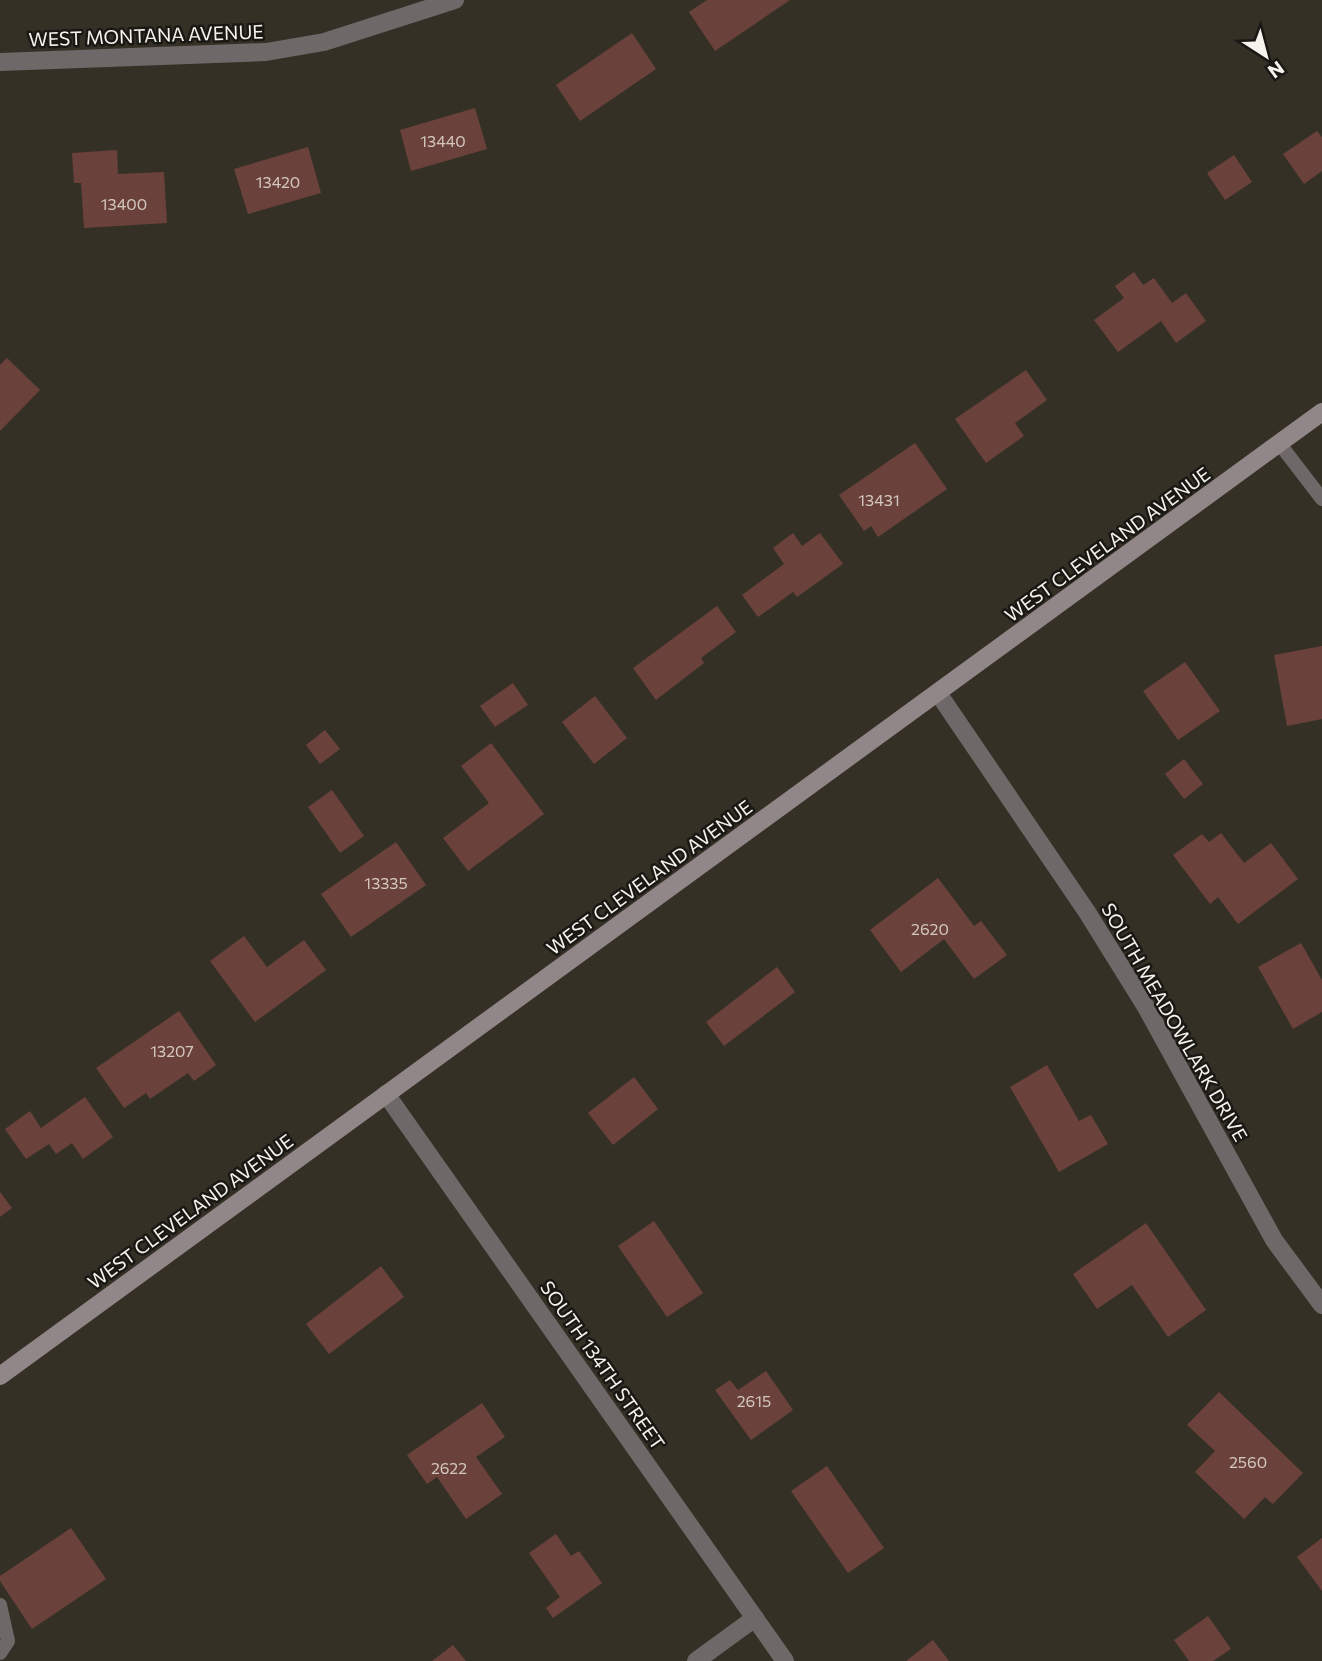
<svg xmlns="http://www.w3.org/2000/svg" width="1322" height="1661" font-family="Commissioner,sans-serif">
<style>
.building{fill:#6b423b}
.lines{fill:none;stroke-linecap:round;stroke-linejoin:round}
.lane{stroke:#6f6868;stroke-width:14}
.street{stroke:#6f6868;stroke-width:18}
.secondary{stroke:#928788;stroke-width:18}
.labels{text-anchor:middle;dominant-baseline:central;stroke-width:5;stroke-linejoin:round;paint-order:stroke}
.number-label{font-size:16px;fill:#d3c7c0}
.street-label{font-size:19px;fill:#f6f3ec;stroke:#1a1814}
</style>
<rect width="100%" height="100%" fill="#353026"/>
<!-- building -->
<g class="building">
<polygon points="707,0 790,0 715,51 689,12"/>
<polygon points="632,33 656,69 580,121 556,85"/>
<polygon points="475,108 487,149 411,171 400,130"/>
<polygon points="1317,131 1322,137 1322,171 1304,184 1283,154"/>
<polygon points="308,147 321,193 248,214 234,169"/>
<polygon points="117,150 118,174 164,172 167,223 84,228 81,183 74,183 72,153"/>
<polygon points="1234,155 1252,182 1225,200 1207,173"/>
<polygon points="1134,272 1143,285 1154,278 1172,303 1186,293 1206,321 1176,343 1161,321 1118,352 1094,320 1124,298 1115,286"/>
<polygon points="7,358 40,390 0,431 0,365"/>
<polygon points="1026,370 1047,400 1015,423 1024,436 986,463 955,419"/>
<polygon points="915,443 947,489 878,537 871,526 864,531 839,495"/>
<polygon points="793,533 802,546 820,533 843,564 797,597 793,592 758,617 742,595 784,564 773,548"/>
<polygon points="717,606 736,632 701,658 704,663 656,700 633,668"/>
<polygon points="1322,646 1322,719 1287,726 1274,655"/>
<polygon points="1185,662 1220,711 1178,740 1143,691"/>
<polygon points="513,683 528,705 495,727 480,706"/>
<polygon points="595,696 627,738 594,764 562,722"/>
<polygon points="325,730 340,749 320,764 306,745"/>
<polygon points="491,743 544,814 468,871 443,838 489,803 461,766"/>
<polygon points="1184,759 1203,784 1184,799 1165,774"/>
<polygon points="332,790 364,836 340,853 308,807"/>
<polygon points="1221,833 1244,863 1271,843 1298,879 1238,924 1218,897 1210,904 1173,855 1202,834 1209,842"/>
<polygon points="396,842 426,885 351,937 321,894"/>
<polygon points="938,878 974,926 981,921 1007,955 974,979 944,939 901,972 870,930"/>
<polygon points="244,936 267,967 304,940 326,970 255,1022 210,961"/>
<polygon points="1301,943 1322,980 1322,1012 1293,1029 1258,967"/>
<polygon points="777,967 795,992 724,1046 706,1022"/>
<polygon points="179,1011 216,1065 194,1081 188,1073 150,1099 146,1093 124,1108 96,1068"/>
<polygon points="1047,1065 1079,1121 1091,1115 1108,1144 1059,1172 1010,1087"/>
<polygon points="634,1077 658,1109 613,1145 588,1113"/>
<polygon points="85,1097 113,1137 83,1159 72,1143 56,1154 49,1144 26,1159 5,1129 30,1111 41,1128"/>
<polygon points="0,1192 12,1208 0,1217"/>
<polygon points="654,1221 703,1293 667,1317 618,1246"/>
<polygon points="1146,1223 1206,1310 1168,1337 1132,1285 1097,1309 1073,1274"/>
<polygon points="381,1266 404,1297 329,1354 306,1324"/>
<polygon points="766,1371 793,1410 751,1440 715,1390 730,1380 738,1390"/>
<polygon points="1219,1392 1303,1473 1273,1504 1265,1497 1244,1519 1195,1472 1215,1451 1187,1425"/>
<polygon points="482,1403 505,1437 476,1457 502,1494 466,1519 437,1477 427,1484 407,1455"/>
<polygon points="827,1466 884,1548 848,1573 791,1491"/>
<polygon points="71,1528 106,1579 32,1629 0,1581 0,1576"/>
<polygon points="556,1534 571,1556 579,1551 602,1583 553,1618 546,1608 560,1597 529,1553"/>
<polygon points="1322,1538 1322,1591 1297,1557"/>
<polygon points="1208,1616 1231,1649 1213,1661 1189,1661 1174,1640"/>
<polygon points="933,1640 949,1661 906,1661"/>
<polygon points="453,1645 466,1661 432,1661"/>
</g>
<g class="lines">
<!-- lane -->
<g class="lane">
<polyline points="1279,443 1322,499"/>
<polyline points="0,1605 8,1641 0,1653"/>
</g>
<!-- street -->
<g class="street">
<polyline points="0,62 266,52 324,42 455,0"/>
<polyline points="938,693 1087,912 1146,1007 1274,1240 1322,1305"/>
<polyline points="386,1094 785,1661"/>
<polyline points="696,1661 755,1618"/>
</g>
<!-- secondary -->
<polyline class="secondary" points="0,1376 1322,412"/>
</g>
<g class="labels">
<!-- number labels -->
<g class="number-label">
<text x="443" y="140">13440</text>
<text x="278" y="181">13420</text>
<text x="124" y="203">13400</text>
<text x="879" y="499">13431</text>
<text x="386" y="882">13335</text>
<text x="930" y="928">2620</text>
<text x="172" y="1050">13207</text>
<text x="754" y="1400">2615</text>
<text x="1248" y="1461">2560</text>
<text x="449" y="1467">2622</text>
</g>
<!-- street labels -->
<g class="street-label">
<text transform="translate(146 35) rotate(-2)">WEST MONTANA AVENUE</text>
<text transform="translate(1107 544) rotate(-36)">WEST CLEVELAND AVENUE</text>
<text transform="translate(649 877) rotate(-36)">WEST CLEVELAND AVENUE</text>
<text transform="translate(1175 1022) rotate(60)">SOUTH MEADOWLARK DRIVE</text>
<text transform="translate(190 1211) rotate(-36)">WEST CLEVELAND AVENUE</text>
<text transform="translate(603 1365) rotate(55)">SOUTH 134TH STREET</text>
</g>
</g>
<!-- north arrow -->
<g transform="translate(1266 56) rotate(144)" stroke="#1a1814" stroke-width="5" paint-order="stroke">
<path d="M0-5L12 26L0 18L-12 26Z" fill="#f6f3ec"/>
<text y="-10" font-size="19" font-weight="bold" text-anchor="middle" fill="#f6f3ec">N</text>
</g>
</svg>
